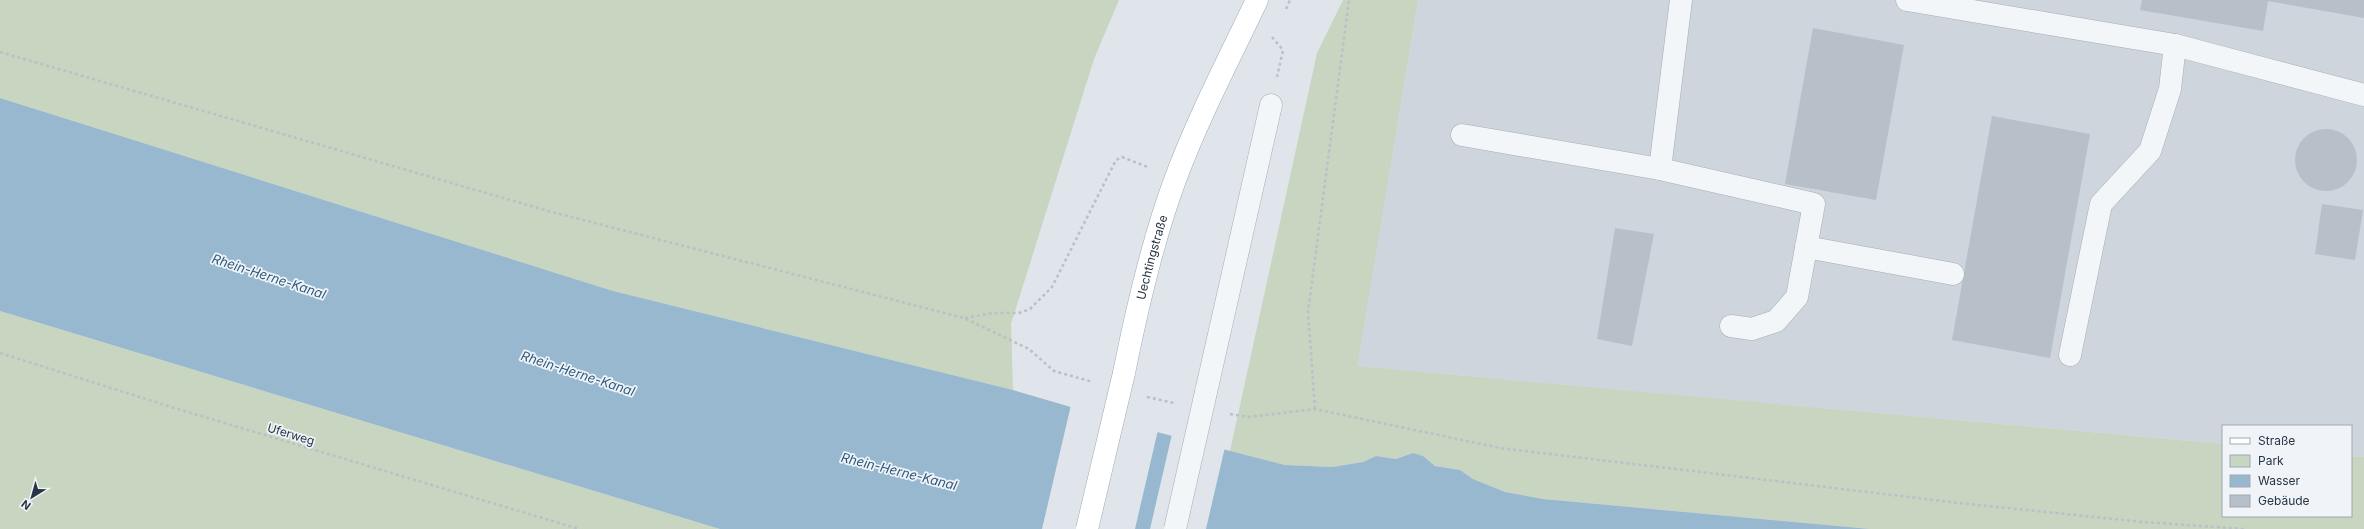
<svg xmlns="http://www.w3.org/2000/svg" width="2364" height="529" font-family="Inter,sans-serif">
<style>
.built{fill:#ced5dd}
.green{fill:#c8d5c0}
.water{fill:#97b8ce}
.pier{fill:#e0e5eb}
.building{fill:#b7bfc9}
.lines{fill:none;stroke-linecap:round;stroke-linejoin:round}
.minor-casing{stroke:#a5adb6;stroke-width:23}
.major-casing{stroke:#9eabb8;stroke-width:23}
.path{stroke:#bac0c6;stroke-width:2.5;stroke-dasharray:3 3;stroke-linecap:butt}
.minor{stroke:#f3f6f8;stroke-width:22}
.major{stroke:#fff;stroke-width:22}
.minor-bridge-casing{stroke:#a5adb6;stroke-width:23;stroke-linecap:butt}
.major-bridge-casing{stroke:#9eabb8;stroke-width:23;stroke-linecap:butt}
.minor-bridge{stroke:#f3f6f8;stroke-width:22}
.major-bridge{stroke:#fff;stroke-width:22}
.labels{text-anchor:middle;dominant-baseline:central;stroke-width:3.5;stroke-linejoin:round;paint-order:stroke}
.street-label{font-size:12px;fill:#273544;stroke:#f0f4f8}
.water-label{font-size:13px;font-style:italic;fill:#2c597d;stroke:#f0f4f8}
</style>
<rect width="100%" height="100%" fill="#e0e5eb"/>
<!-- built -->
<polygon class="built" points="1418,0 2364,0 2364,457 2351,456 2351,426 2223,426 2223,444 1356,366"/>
<!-- green -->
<g class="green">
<polygon points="0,0 1119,0 1094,59 1011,324 1013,390 613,291 0,98"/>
<polygon points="1343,0 1418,0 1357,366 2223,444 2223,516 2351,516 2351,456 2364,457 2364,529 1870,529 1543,499 1505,492 1473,479 1460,470 1435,466 1423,456 1413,453 1396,459 1376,456 1363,462 1332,467 1285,465 1230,451 1317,53"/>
<polygon points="0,311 720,529 0,529"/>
</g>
<!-- water -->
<polygon class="water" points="0,98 613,291 1013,390 1153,431 1285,465 1332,467 1363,462 1376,456 1396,459 1413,453 1423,456 1435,466 1460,470 1473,479 1505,492 1543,499 1870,529 720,529 0,311"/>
<!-- pier -->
<g class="pier">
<polygon points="1071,405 1158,430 1135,529 1042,529"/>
<polygon points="1172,434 1225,447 1206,529 1150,529"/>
</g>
<!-- building -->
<g class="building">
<polygon points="2142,0 2364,0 2364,18 2268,1 2263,31 2140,10"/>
<polygon points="1813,28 1904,45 1876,200 1785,184"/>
<polygon points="1992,116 2090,134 2050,358 1952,340"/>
<circle cx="2326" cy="160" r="31"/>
<polygon points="2322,204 2363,210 2355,260 2315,254"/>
<polygon points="1615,228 1654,234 1632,346 1597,339"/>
</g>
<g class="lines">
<defs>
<g id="minor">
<polyline points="1681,0 1660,169 1814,204 1797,297 1776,321 1752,329 1731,326"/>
<polyline points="1907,0 2175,45 2364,95"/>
<polyline points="1462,135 1660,169"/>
<polyline points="1806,247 1953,274"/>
<polyline points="2070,355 2101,204 2150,151 2170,89 2175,45"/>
<polyline points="1206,392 1271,105"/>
</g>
<g id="major">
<path id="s1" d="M1124,373C1137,308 1152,242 1175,180C1198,118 1229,59 1257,0"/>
</g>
</defs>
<!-- minor casing -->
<use href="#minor" class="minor-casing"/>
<!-- major casing -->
<use href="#major" class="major-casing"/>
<!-- path -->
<g class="path">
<polyline points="1286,9 1290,0"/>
<polyline points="1272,37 1283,50 1277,77"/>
<polyline points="0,52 548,211 964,318 1029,349 1054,371 1093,382"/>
<polyline points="965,318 993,313 1019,313 1030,309 1052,287 1116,160 1122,157 1150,168"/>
<polyline points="0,353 171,407 579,529"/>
<polyline points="1147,397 1174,403"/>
<polyline points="1315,409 1308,312 1349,0"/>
<polyline points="1230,414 1249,417 1315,409 1500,448 1959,503 2143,522 2245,529"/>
</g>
<!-- minor -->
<use href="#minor" class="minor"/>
<!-- major -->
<use href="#major" class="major"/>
<defs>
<polyline id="minor-bridge" points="1175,529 1206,392"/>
<polyline id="major-bridge" points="1087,529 1124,373"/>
</defs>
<!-- minor-bridge casing -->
<use href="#minor-bridge" class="minor-bridge-casing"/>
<!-- major-bridge casing -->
<use href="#major-bridge" class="major-bridge-casing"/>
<!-- minor-bridge -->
<use href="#minor-bridge" class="minor-bridge"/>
<!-- major-bridge -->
<use href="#major-bridge" class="major-bridge"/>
</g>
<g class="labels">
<!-- street labels -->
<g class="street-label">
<text stroke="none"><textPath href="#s1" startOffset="119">Uechtingstraße</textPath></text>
<text transform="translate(291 434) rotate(17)">Uferweg</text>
</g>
<!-- water labels -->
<g class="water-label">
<text transform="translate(269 276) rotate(18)">Rhein-Herne-Kanal</text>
<text transform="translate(578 373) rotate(18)">Rhein-Herne-Kanal</text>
<text transform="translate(899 471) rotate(14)">Rhein-Herne-Kanal</text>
</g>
</g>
<!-- legend -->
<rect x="2222" y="425" width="130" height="92" fill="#f0f4f8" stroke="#a0a8b0"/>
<rect x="2230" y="438" width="20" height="6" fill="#ffffff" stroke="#a0a8b0"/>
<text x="2258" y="445" font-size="12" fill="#273544">Straße</text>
<rect x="2230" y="455" width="20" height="12" fill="#c8d5c0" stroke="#a0a8b0"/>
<text x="2258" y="465" font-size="12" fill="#273544">Park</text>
<rect x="2230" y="475" width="20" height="12" fill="#97b8ce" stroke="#a0a8b0"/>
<text x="2258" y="485" font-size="12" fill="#273544">Wasser</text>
<rect x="2230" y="495" width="20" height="12" fill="#b7bfc9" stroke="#a0a8b0"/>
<text x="2258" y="505" font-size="12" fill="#273544">Gebäude</text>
<!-- north arrow -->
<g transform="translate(32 497) rotate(217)" stroke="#f0f4f8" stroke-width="3" paint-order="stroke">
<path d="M0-3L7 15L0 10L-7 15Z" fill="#273544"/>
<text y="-6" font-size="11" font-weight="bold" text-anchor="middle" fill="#273544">N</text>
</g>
</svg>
